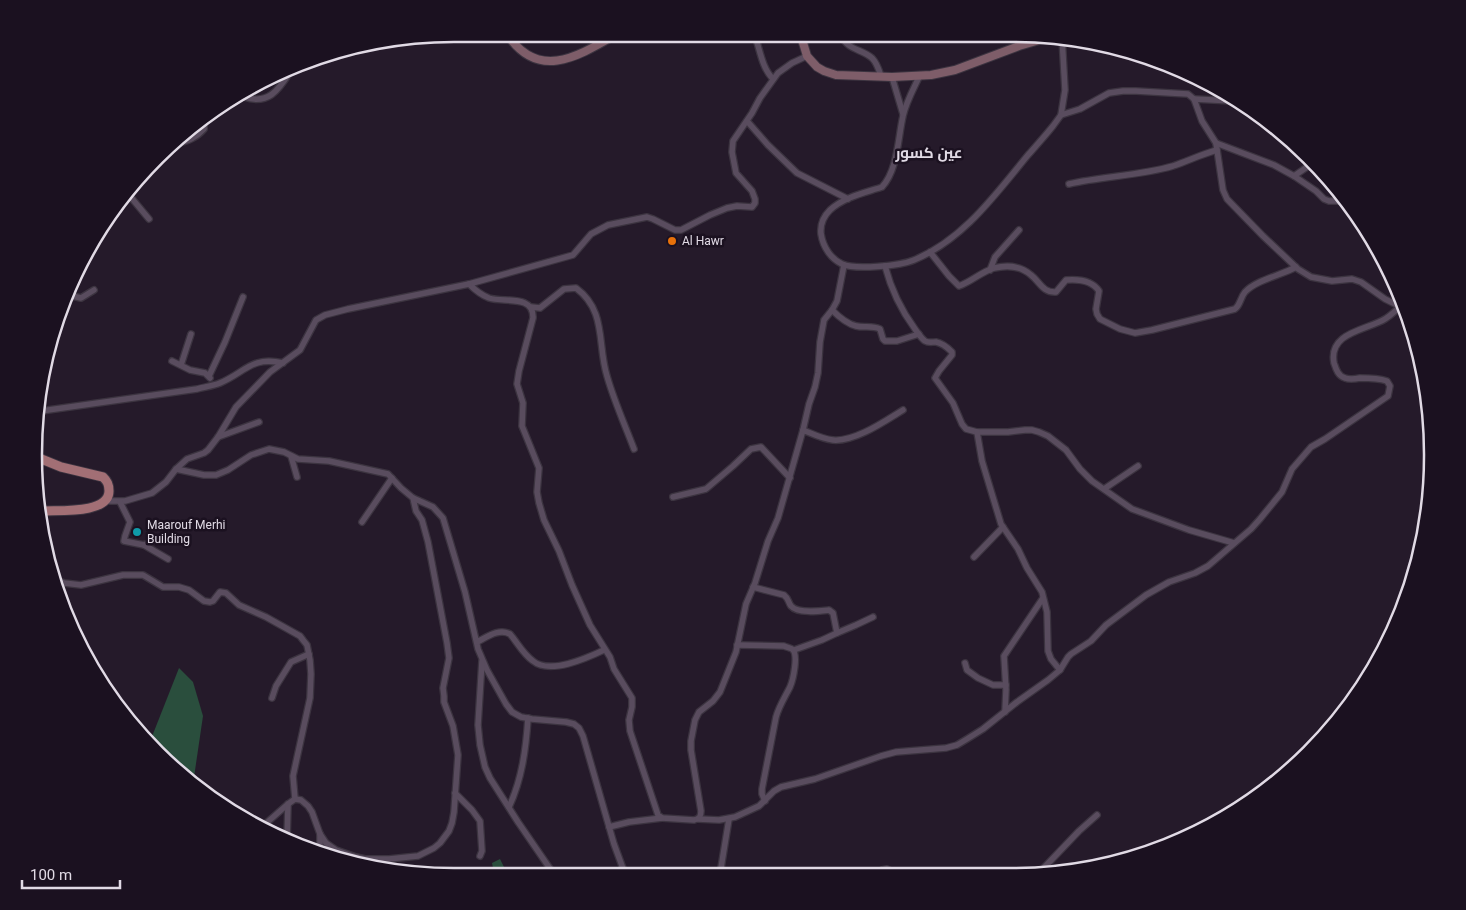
<svg xmlns="http://www.w3.org/2000/svg" width="1466" height="910" font-family="Roboto,Cairo,sans-serif">
<style>
.green{fill:#2a4e3d}
.lines{fill:none;stroke-linecap:round;stroke-linejoin:round}
.minor-casing{stroke:#3c3440;stroke-width:8}
.secondary-casing{stroke:#3c3440;stroke-width:10}
.primary-casing{stroke:#3c3440;stroke-width:11}
.minor{stroke:#594c5e;stroke-width:5.5}
.secondary{stroke:#7e5d69;stroke-width:8}
.primary{stroke:#a26f75;stroke-width:9}
.food-dot{fill:#e8710a;stroke:#1b1120;stroke-width:2}
.culture-dot{fill:#0f9aa8;stroke:#1b1120;stroke-width:2}
.labels{text-anchor:middle;dominant-baseline:central;stroke-width:5;stroke-linejoin:round;paint-order:stroke}
.poi-label{font-size:12px;fill:#e1dae5;stroke:#1b1120;text-anchor:start}
.quarter-label{font-size:15px;font-weight:bold;fill:#e1dae5;stroke:#1b1120}
.rim{fill:none;stroke:#e1dae5;stroke-width:2.5}
</style>
<rect width="100%" height="100%" fill="#251a2a"/>
<!-- green -->
<g class="green">
<polygon points="179,668 193,682 203,716 193,784 151,739"/>
<polygon points="500,859 507,873 496,873 495,871 495,873 477,873 493,868 492,863"/>
</g>
<g class="lines">
<defs>
<g id="minor">
<path d="M755,36C760,50 762,68 773,79"/>
<path d="M842,36C847,50 862,49 872,58C877,63 879,70 881,76"/>
<path d="M807,56L792,63L778,73L760,98L752,113L733,141L732,152L736,173L752,191L755,199V203L752,207L737,206L727,208L710,215L681,230H675L653,219L647,217L608,225L591,234L573,255L469,284C475,290 481,295 489,298C504,303 534,294 533,318L519,371L517,384L523,403L522,426L539,468L537,492L539,503L544,520L559,551L572,585L590,625L610,657L614,669L632,698V707L629,720L630,731L658,815L662,818L694,820C699,819 701,817 701,811L691,750V741L695,720L699,712L713,701L720,692L736,652L746,604L755,583L768,541L778,518L803,430L809,404L815,387L818,373L820,342L824,320L832,310L837,301L844,265"/>
<path d="M920,75C914,88 906,102 903,116C898,137 898,170 882,187C864,193 844,197 830,210C823,217 820,225 821,234C823,247 831,259 842,264C855,270 900,266 914,260C963,240 995,195 1028,155C1036,146 1045,136 1053,126L1061,115L1065,90L1062,37"/>
<polyline points="892,77 903,114"/>
<path d="M244,97C268,105 278,91 290,72"/>
<polyline points="1194,99 1233,101"/>
<polyline points="1061,115 1080,109 1109,93 1123,91 1136,91 1188,94 1194,99 1202,121 1216,143 1223,190 1227,199 1263,236 1298,269 1311,277 1332,281 1352,279 1361,282 1385,299 1405,309"/>
<polyline points="747,121 768,145 797,173 848,199"/>
<polyline points="1216,143 1274,165 1294,176 1316,191 1324,199 1329,201 1345,201"/>
<path d="M176,144C188,141 196,138 204,129V118"/>
<polyline points="1294,176 1313,163"/>
<path d="M1069,184C1103,176 1139,176 1173,166C1188,161 1202,154 1217,150"/>
<polyline points="129,195 149,219"/>
<path d="M930,252L949,276L959,286C971,282 981,272 994,268C1007,265 1021,266 1031,275C1040,282 1043,293 1056,292L1066,280C1078,279 1092,280 1099,291L1096,309L1097,314L1100,319L1120,329L1135,333L1152,330L1235,309C1241,304 1240,298 1245,292C1256,280 1282,275 1296,267"/>
<path d="M885,266C891,289 901,310 915,329C918,333 921,338 925,341C928,343 932,342 936,342C942,343 948,348 952,352V355L939,371L935,378L953,403L962,424L966,429L977,432H1008L1025,430H1032L1039,432L1048,436L1066,450L1080,469L1092,481L1132,509L1189,530L1234,543"/>
<polyline points="990,270 995,257 1019,230"/>
<polyline points="69,294 72,296 81,298 94,290"/>
<path d="M531,307L540,308L564,289L576,288C607,311 597,344 607,376C614,401 625,425 634,449"/>
<path d="M832,310C838,316 847,324 856,326C864,328 872,325 880,329L883,339L885,341H897L919,334"/>
<polyline points="172,361 190,370 205,373 210,378"/>
<polyline points="181,365 191,334"/>
<polyline points="209,376 225,342 243,297"/>
<path d="M41,411L197,389C204,387 213,386 220,383C246,372 251,356 283,363"/>
<path d="M803,430C813,434 822,439 833,440C855,442 885,421 903,410"/>
<polyline points="977,432 982,461 1001,524 1018,549 1027,568 1042,592 1047,612 1048,651 1051,659 1060,670"/>
<polyline points="218,437 259,422"/>
<polyline points="291,456 297,477"/>
<polyline points="176,469 204,475 216,475 228,470 251,455 269,449 284,452 298,459 329,461 388,474 401,488 413,498 416,511 422,520 428,542 447,643 449,658 443,688 444,696 444,702 453,726 458,755 454,812 452,823 449,831 440,843 434,848 418,856 389,859 365,859 356,857 336,850 326,843 320,834 312,812 308,806 301,800 295,799 288,804 263,826"/>
<polyline points="1104,489 1138,466"/>
<polyline points="673,497 706,489 733,466 751,449 761,447 790,478"/>
<polyline points="413,498 433,507 443,518 465,592 478,649 487,670 506,704 512,712 521,717 532,719 566,722 574,724 579,728 583,736 614,844 625,874"/>
<polyline points="106,501 125,501 152,493 166,482 176,469 187,459 204,453 208,450 218,437 236,407 270,372 300,350 316,320 325,315 348,309 469,284"/>
<polyline points="120,502 130,522 125,536 124,541 144,545 158,539"/>
<polyline points="362,522 392,478"/>
<polyline points="144,545 168,559"/>
<polyline points="974,557 1003,527"/>
<polyline points="54,579 64,583 81,585 123,575 143,575 163,587 179,587 189,590 204,601 210,602 213,601 220,592 226,593 239,605 266,617 300,636 303,640 307,645 310,660 311,674 310,698 293,776 295,799"/>
<path d="M753,587L784,595C789,599 788,602 791,606C798,614 820,611 829,610L833,613L837,633L822,640L794,650"/>
<polyline points="837,633 856,625 873,617"/>
<path d="M477,642C487,637 499,628 510,634C517,642 523,654 533,661C550,675 587,658 604,650"/>
<path d="M737,645L784,646C786,647 791,648 792,649C799,654 793,680 790,687C785,697 779,706 776,717L762,789V794L765,801"/>
<polyline points="482,661 478,725 480,745 485,767 490,778 518,822 553,873"/>
<polyline points="965,663 967,670 978,678 993,685 1006,685"/>
<polyline points="272,698 276,686 291,662 309,654"/>
<polyline points="1005,712 1006,690 1004,656 1043,598"/>
<polyline points="455,793 472,810 480,821 482,851 480,856"/>
<path d="M509,807C522,779 526,749 528,718"/>
<path d="M698,819L719,820L735,817L759,806L774,791L781,787L815,779L881,756L896,752L946,748L957,745L967,739L983,729L1017,702L1048,680L1060,670L1068,657L1071,654L1091,641L1106,625L1146,595L1169,582L1195,573L1208,566L1251,529L1260,519L1282,492L1292,469L1311,447L1325,439L1388,396L1390,386L1387,381C1378,378 1369,378 1360,378C1355,379 1350,380 1345,378C1338,376 1336,369 1334,363C1328,332 1367,330 1385,319C1390,316 1395,311 1400,307"/>
<polyline points="609,827 629,822 662,818"/>
<polyline points="287,840 288,804"/>
<polyline points="320,851 320,834"/>
<polyline points="720,874 729,819"/>
<polyline points="877,875 882,870 887,869 899,875"/>
<polyline points="1037,875 1079,831 1097,815"/>
</g>
<g id="secondary">
<path d="M507,34C538,81 577,57 615,35"/>
<polyline points="801,36 807,56 817,67 824,71 836,75 892,77 931,75 955,70 1019,46 1050,37"/>
</g>
<path id="primary" d="M34,456L61,467L103,477C107,481 109,484 109,491C109,514 59,510 43,511"/>
</defs>
<!-- minor casing -->
<use href="#minor" class="minor-casing"/>
<!-- secondary casing -->
<use href="#secondary" class="secondary-casing"/>
<!-- primary casing -->
<use href="#primary" class="primary-casing"/>
<!-- minor -->
<use href="#minor" class="minor"/>
<!-- secondary -->
<use href="#secondary" class="secondary"/>
<!-- primary -->
<use href="#primary" class="primary"/>
</g>
<!-- markers -->
<circle class="food-dot" cx="672" cy="241" r="5"/>
<circle class="culture-dot" cx="137" cy="532" r="5"/>
<g class="labels">
<!-- poi labels -->
<g class="poi-label">
<text x="682" y="241">Al Hawr</text>
<text x="147" y="525">Maarouf Merhi<tspan x="147" dy="14">Building</tspan></text>
</g>
<!-- quarter labels -->
<g class="quarter-label">
<text x="929" y="153">عين كسور</text>
</g>
</g>
<!-- crop -->
<path d="M0 0H1466V910H0ZM454 42H1012A412 412 0 0 1 1424 454V456A412 412 0 0 1 1012 868H454A412 412 0 0 1 42 456V454A412 412 0 0 1 454 42Z" fill="#1b1120" fill-rule="evenodd"/>
<path class="rim" d="M454 42H1012A412 412 0 0 1 1424 454V456A412 412 0 0 1 1012 868H454A412 412 0 0 1 42 456V454A412 412 0 0 1 454 42Z"/>
<!-- scale -->
<path d="M22 880v8h98v-8" fill="none" stroke="#e1dae5" stroke-width="2.5"/>
<text x="30" y="880" font-size="15" fill="#e1dae5" stroke="#1b1120" stroke-width="4" paint-order="stroke">100 m</text>
</svg>
